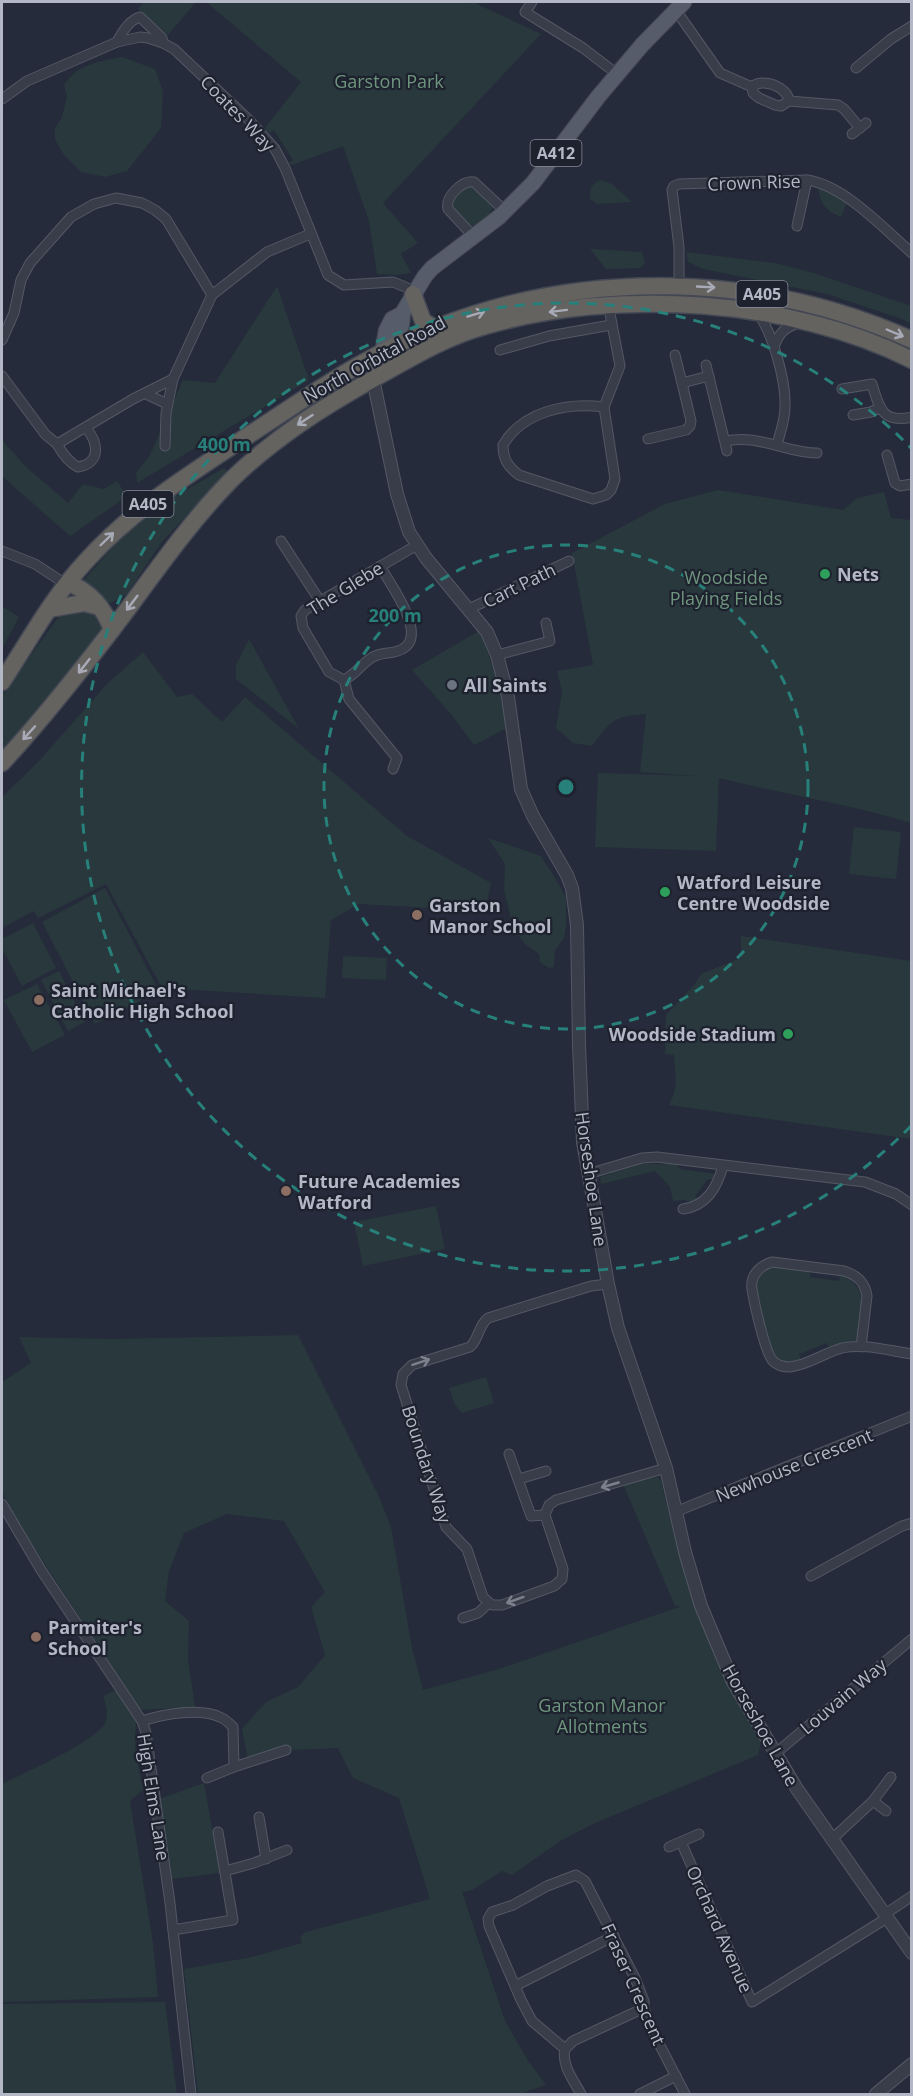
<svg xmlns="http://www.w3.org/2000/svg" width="913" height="2096" font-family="'Open Sans',sans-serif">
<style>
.green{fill:#28383c}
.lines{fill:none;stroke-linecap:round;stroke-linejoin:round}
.minor-casing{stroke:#545865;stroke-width:11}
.tertiary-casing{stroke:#545865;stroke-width:14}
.primary-casing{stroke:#424653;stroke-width:17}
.trunk-casing{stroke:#444855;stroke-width:19}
.minor{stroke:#393d4a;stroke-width:9}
.tertiary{stroke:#393d4a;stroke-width:12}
.primary{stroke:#575c6a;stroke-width:15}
.trunk{stroke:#646360;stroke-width:16}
.oneway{stroke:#a8abb7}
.oneway2{stroke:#7d818e}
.ring{fill:none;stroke:#28807b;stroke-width:3;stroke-dasharray:10 8}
.leisure-dot{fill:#2e9e5b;stroke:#1e222f;stroke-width:2}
.worship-dot{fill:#6b7280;stroke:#1e222f;stroke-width:2}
.education-dot{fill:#8d6e63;stroke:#1e222f;stroke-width:2}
.labels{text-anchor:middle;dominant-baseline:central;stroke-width:4.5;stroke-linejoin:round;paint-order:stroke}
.shield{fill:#1e222f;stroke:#878b99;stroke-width:1.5}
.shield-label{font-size:16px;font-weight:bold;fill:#b4b8c6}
.park-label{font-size:18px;fill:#6e957d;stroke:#1e222f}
.street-label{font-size:18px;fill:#b4b8c6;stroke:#1e222f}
.poi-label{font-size:18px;font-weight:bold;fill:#b4b8c6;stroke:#1e222f;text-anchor:start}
.centre{fill:#28807b;stroke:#1e222f;stroke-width:3}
.ring-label{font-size:18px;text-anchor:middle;font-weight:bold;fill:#28807b;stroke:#1e222f;stroke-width:4.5;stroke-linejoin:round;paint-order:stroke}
</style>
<rect width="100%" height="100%" fill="#252b3a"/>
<!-- green -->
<g class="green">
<polygon points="144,2 196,2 168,35 138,9"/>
<polygon points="206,2 466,2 469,4 471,2 476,2 475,3 541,34 383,203 418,243 401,254 411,273 397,275 377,274 369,221 343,146 292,165 288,163 293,160 274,130 269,133 265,128 301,82"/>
<path d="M122,57L155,69L163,91L161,128L127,171L105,177L81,172L63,154L55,139V128L62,117L67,96L64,85C77,64 101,61 122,57Z"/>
<path d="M601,180L612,184L632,202L597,204L590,199C590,189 590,184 601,180Z"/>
<path d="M472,185L494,203C491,214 483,223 472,226L465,225L451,207L452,200L465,188Z"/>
<path d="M818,185L847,202L841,217C825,211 819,202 818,185Z"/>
<polygon points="590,249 642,252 645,263 640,268 606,269"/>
<polygon points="686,252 775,263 814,273 911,306 911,324 902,319 827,294 703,269 688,262"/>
<polygon points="277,286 309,380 137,483 136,473 150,455 183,380 215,383"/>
<polygon points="2,440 25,466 68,503 83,484 104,489 117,481 124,492 119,502 70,536 2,476"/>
<polygon points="224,468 227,471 223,476 161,543 127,594 111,603 93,593 83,581 121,538 151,510"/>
<path d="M718,490L843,510L857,498L884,492L891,518L911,520V823C849,804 783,794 719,778L716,851L595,847L598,773L696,776L640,772L646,714C613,716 611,721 592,746L573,743L556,728L562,692L557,671L593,665L572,553L665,504Z"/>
<polygon points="2,606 19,617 2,649"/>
<polygon points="72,609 97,612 105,628 58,690 36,711 2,749 2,695 60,615"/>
<path d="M479,631C493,662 502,694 507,728L474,745L451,714L412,670Z"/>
<polygon points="249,639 299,729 236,679 236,665"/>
<polygon points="143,652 177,697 192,694 222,722 245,697 407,836 491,883 485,911 359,904 331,920 325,998 162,988 106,884 38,918 34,911 2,928 2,797 39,761 107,684"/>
<polygon points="854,827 901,832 896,879 849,874"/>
<polygon points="488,838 541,856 557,881 566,898 566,927 564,938 555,950 554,967 549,968 540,962 539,954 525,944 514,930 504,890 505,864"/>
<polygon points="105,888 159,991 95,1024 42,922"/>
<polygon points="33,923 56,968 22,986 2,948 2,939"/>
<path d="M741,936L911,961V1139L669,1105C679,1086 675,1076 674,1055L665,1054L666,1015L695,984L701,974L741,958Z"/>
<polygon points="343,956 387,958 386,980 342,978"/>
<polygon points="59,971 85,1022 68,1031 41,980"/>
<polygon points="37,984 65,1035 32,1052 4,1000"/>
<polygon points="641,1164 676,1164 680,1169 716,1174 714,1180 708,1179 695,1196 699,1200 693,1204 685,1200 673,1201 670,1187 655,1171 601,1184 600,1177"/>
<polygon points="436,1206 445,1249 363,1266 354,1222"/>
<path d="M770,1266L810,1271V1277L839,1281L840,1275C849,1278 859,1286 861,1295C863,1303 859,1332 857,1340L853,1343L830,1349L827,1343L799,1354L801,1361C789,1364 780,1362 773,1353L755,1293L757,1275Z"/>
<path d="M298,1335L380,1499L391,1527L412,1648L423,1690L499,1669L682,1606H675L623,1484L656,1477L661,1480C677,1551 698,1620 730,1686C739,1705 751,1723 761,1742L758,1755L595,1823L560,1841L512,1875L502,1871L472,1890L462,1892L505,2021L529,2062L546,2085L519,2094H198L184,1969L252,1957L302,1943L300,1937L306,1932L430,1899L399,1798L353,1778L338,1748L290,1750L248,1761L242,1729L266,1702L298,1687L325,1655L311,1607L325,1592L284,1521L227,1514L184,1533L169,1571L165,1601L189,1621L188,1660L195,1707L140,1710L13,1515L2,1491V1382L31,1363L19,1337L112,1339Z"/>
<polygon points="486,1377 494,1403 462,1413 455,1405 449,1388"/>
<path d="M118,1689L136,1721L135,1747L141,1780L144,1789L130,1801L153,1943L158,1997L2,2002V1784C22,1774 97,1741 105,1723C109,1713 106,1705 103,1696Z"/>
<polygon points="204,1783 220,1873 171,1879 159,1799"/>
<polygon points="165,2002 177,2094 2,2094 2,2004"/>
</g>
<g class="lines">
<defs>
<g id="minor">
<polyline points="532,2 525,12 583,48 617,74"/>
<polyline points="675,9 720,73 752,87 753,93 759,98 775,105 781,106 789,101 838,105 844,109 860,128"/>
<path d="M117,42C122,32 129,20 140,17L162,38L163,43"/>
<polyline points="856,68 891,39 912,26"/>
<path d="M752,87C762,77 788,87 789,101"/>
<polyline points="2,99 27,81 117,42 140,37 148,38 163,43 174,49 249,120 275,149 285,168 328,275 344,285 393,282 415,291"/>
<polyline points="852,134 866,123"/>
<polyline points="797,226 807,180"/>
<path d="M474,237L448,209C445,197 462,180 474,182L506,212"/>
<path d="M679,286V247L672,190L674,186L679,184L807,180C844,185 883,228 912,253"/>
<path d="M757,312C773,333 786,381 785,407C785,420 780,433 777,445"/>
<polyline points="2,340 14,313 21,280 30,263 71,217 94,204 116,198 142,203 155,210 166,219 212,295"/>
<path d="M774,347C779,333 784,328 798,323"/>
<polyline points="500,350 549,336 611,325"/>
<polyline points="675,355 682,383 709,376"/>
<polyline points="706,365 727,451"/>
<polyline points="2,376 45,434 57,444 133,399 173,379 212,295 267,252 310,234"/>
<path d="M842,389L872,384C879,407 882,424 912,417"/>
<polyline points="146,394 167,404"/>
<path d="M604,407C568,402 523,411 503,445C503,459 508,467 519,475L593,499L606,495L611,490L615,479L604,407L620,366L608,303"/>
<polyline points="853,415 871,412 879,408"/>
<polyline points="648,439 686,430 690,426 691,421 682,383"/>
<path d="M726,441C759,434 786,453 817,453"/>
<path d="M57,444C62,453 68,462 78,467C102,463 98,442 86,428"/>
<polyline points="165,446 166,413 173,379"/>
<polyline points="887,455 895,483 900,486 912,484"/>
<polyline points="281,541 320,601"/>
<polyline points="2,551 35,564 61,581 68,583"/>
<polyline points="469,609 569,561"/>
<polyline points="497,655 550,641 546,623"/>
<path d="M344,680C355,675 362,663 373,657C383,651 395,655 404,648C427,633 390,584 380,566"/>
<polyline points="393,769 397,758 349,699 344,680 329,672 303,628 301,616 305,610 417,545"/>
<polyline points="588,1174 642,1158 657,1157 865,1182 896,1194 912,1205"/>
<path d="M683,1209C707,1206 717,1187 723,1166"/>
<path d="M608,1284L591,1286L488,1318C478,1326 479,1339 470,1347L412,1365L403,1374L401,1385L446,1527L467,1549L483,1597L492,1605H502L554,1586L562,1579L563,1569L545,1515L549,1505L556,1500L666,1468"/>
<path d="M861,1347L867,1296C865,1282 857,1275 844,1271L772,1262C759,1266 750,1276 752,1289C754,1302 765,1353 773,1361C777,1365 784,1367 790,1367C808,1365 824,1353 842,1348C864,1343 890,1351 912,1354"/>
<polyline points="509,1454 531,1516 545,1515"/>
<polyline points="519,1479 546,1471"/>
<polyline points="2,1504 41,1570 142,1721 146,1733 170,1903 191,2094"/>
<polyline points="675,1512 912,1416"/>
<polyline points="811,1576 902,1526 912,1523"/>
<polyline points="463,1618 478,1613 489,1603"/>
<path d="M142,1721C164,1714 201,1707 222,1718C226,1720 230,1724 233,1727L234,1767"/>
<polyline points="776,1753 912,1639"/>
<polyline points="207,1778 234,1767 286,1750"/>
<polyline points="873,1801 886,1811"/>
<polyline points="259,1817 266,1859"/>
<polyline points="831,1840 873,1801 891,1777"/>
<polyline points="681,1842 752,2002 887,1918"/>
<polyline points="669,1847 699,1834"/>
<polyline points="225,1871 254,1863 287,1850"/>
<polyline points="885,1914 912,1896"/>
<polyline points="173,1930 233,1920 218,1832"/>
<polyline points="515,1986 614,1936"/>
<polyline points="565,2049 532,2021 521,2000 489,1926 488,1919 492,1912 513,1905 547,1886 576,1875 585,1881 635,1978 644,2001 644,2008 651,2028 685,2094"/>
<polyline points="565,2049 573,2041 644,2008"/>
<path d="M565,2049C561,2065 574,2081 581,2094"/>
<polyline points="640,2094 676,2076"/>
</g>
<g id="tertiary">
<polyline points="373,379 397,494 409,532 426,558 487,632 497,655 508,697 521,789 533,816 567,875 572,888 577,925 579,1045 583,1142 608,1284 618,1328 666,1468 685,1552 701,1606 733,1682 797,1789 912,1953"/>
<polyline points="876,2094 912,2064"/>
</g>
<g id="primary">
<path d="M385,349C395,338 404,330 402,314"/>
<polyline points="373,379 383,351 386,331 392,319 402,314 425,276 432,268 499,217 533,183 598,97 642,45 684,2"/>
</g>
<g id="trunk">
<polyline points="413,294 423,321 434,328"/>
<path d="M68,583C89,590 105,609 112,630"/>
<polyline points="49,609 84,603 100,607"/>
<path d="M2,682C29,641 53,596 87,560C135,507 196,470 255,431C313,393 370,353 435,328C587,268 764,273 912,340"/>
<path d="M2,763C44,718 83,668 121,618C156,571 190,522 231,480C274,438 323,407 375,378C411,358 445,337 485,326C615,288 790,298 912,360"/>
</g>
</defs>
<!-- minor casing -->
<use href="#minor" class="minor-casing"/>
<!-- tertiary casing -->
<use href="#tertiary" class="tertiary-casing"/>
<!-- primary casing -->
<use href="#primary" class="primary-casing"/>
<!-- trunk casing -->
<use href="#trunk" class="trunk-casing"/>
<!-- minor -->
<use href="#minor" class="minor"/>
<!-- tertiary -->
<use href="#tertiary" class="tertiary"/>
<!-- primary -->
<use href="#primary" class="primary"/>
<!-- trunk -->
<use href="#trunk" class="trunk"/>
</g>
<!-- one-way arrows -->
<defs><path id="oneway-shaft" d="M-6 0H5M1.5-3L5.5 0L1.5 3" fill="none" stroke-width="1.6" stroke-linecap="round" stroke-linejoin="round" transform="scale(1.5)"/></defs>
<g class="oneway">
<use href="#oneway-shaft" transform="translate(706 287) rotate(3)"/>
<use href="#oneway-shaft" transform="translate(558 311) rotate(173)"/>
<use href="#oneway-shaft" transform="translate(476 314) rotate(-17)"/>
<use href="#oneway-shaft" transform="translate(895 333) rotate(23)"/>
<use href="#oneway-shaft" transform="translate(305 420) rotate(147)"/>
<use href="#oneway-shaft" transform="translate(107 539) rotate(-44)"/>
<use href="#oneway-shaft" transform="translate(132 603) rotate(127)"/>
<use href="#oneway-shaft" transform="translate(84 666) rotate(128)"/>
<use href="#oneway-shaft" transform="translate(29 733) rotate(132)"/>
</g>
<g class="oneway2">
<use href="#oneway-shaft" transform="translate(421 1362) rotate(-18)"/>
<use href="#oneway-shaft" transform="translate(610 1485) rotate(164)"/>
<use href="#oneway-shaft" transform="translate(515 1600) rotate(160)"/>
</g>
<!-- distance rings -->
<g class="ring">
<circle cx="566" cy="787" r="242"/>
<path d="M911 1126A484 484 0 1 1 911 448"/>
</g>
<!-- markers -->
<g class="leisure-dot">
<circle cx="825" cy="574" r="6"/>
<circle cx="665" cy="892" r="6"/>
<circle cx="788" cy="1034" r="6"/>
</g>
<circle class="worship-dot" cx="452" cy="685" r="6"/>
<g class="education-dot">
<circle cx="417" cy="915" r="6"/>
<circle cx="39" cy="1000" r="6"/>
<circle cx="286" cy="1191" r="6"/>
<circle cx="36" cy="1637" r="6"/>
</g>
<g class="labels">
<!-- shield labels -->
<g class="shield">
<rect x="530.5" y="140" width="51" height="26" rx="4.5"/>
<rect x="736.5" y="281" width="51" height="26" rx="4.5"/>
<rect x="122.5" y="491" width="51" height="26" rx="4.5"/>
</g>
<g class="shield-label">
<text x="556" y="153">A412</text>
<text x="762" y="294">A405</text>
<text x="148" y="504">A405</text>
</g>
<!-- park labels -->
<g class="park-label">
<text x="389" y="81">Garston Park</text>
<text x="726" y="577">Woodside<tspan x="726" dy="21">Playing Fields</tspan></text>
<text x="602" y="1705">Garston Manor<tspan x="602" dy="21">Allotments</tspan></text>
</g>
<!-- street labels -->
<g class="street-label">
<text transform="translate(238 113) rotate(46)">Coates Way</text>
<text transform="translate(754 182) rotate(-2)">Crown Rise</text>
<text transform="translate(374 359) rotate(-29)">North Orbital Road</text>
<text transform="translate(519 585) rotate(-26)">Cart Path</text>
<text transform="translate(345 588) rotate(-32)">The Glebe</text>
<text transform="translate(592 1179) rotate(82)">Horseshoe Lane</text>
<text transform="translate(427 1464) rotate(72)">Boundary Way</text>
<text transform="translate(794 1465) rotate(-22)">Newhouse Crescent</text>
<text transform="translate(843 1696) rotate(-40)">Louvain Way</text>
<text transform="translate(761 1725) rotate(61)">Horseshoe Lane</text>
<text transform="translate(154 1797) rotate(81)">High Elms Lane</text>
<text transform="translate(720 1929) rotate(66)">Orchard Avenue</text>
<text transform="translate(634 1984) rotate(66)">Fraser Crescent</text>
</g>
<!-- poi labels -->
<g class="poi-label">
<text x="837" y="574">Nets</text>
<text x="464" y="685">All Saints</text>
<text x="677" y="882">Watford Leisure<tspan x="677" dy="21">Centre Woodside</tspan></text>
<text x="429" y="905">Garston<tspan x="429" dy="21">Manor School</tspan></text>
<text x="51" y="990">Saint Michael's<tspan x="51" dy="21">Catholic High School</tspan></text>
<text x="776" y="1034" text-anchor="end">Woodside Stadium</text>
<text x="298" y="1181">Future Academies<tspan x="298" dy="21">Watford</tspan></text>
<text x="48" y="1627">Parmiter's<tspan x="48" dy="21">School</tspan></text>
</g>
</g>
<circle cx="566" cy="787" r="9" class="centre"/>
<g class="ring-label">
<text x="224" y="451">400 m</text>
<text x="395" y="622">200 m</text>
</g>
<!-- border -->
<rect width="913" height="2096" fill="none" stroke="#b4b8c6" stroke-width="6"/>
</svg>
